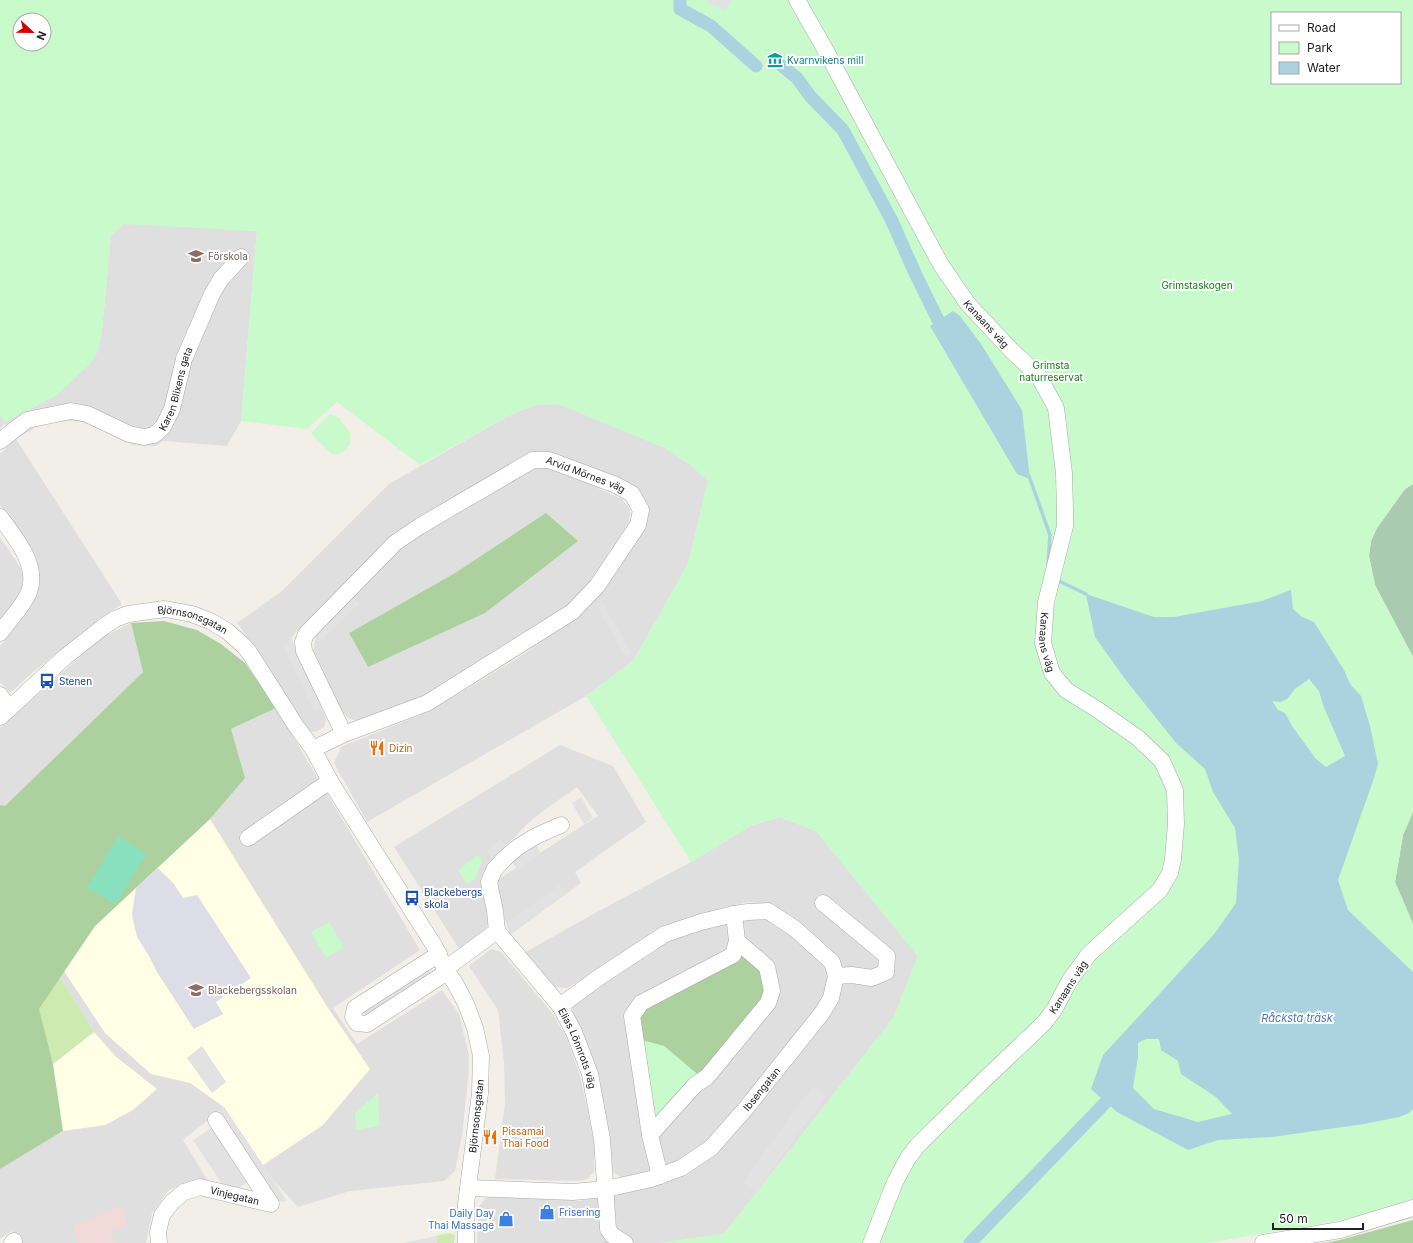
<svg xmlns="http://www.w3.org/2000/svg" width="1413" height="1243" font-family="Inter,sans-serif">
<style>
.residential{fill:#e0dfdf;fill-rule:evenodd}
.commercial{fill:#f2dad9}
.education{fill:#ffffe5}
.grass{fill:#cdebb0}
.forest{fill:#add19e}
.cemetery{fill:#aacbaf}
.park{fill:#c8facc;fill-rule:evenodd}
.pitch{fill:#88e0be}
.parking{fill:#e2e2e2}
.plaza{fill:#dddde8}
.water{fill:#aad3df;fill-rule:evenodd}
.lines{fill:none;stroke-linecap:round;stroke-linejoin:round}
.stream{stroke:#aad3df;stroke-width:3.5}
.canal{stroke:#aad3df;stroke-width:13}
.minor-casing{stroke:#a9a9a9;stroke-width:17}
.minor{stroke:#fff;stroke-width:16}
.labels{text-anchor:middle;dominant-baseline:central;stroke-width:4;stroke-linejoin:round;paint-order:stroke}
.culture-label{font-size:10px;fill:#0d838f;stroke:#fff;text-anchor:start}
.education-label{font-size:10px;fill:#785e54;stroke:#fff;text-anchor:start}
.park-label{font-size:10px;fill:#0c8416;stroke:#fff}
.street-label{font-size:10px;fill:#222;stroke:#fff}
.transit-label{font-size:10px;fill:#164399;stroke:#fff;text-anchor:start}
.food-label{font-size:10px;fill:#c56008;stroke:#fff;text-anchor:start}
.shop-label{font-size:10px;fill:#366cbe;stroke:#fff;text-anchor:start}
.water-label{font-size:11px;font-style:italic;fill:#4a7aab;stroke:#fff}
</style>
<rect width="100%" height="100%" fill="#f2efe9"/>
<!-- residential -->
<g class="residential">
<polygon points="124,223 257,231 241,421 227,446 164,441 155,446 133,445 93,426 82,422 68,421 43,423 16,439 122,604 96,621 32,673 10,693 0,682 0,646 20,619 28,547 0,505 0,454 15,439 5,423 0,428 0,415 5,422 40,404 98,351 102,330 111,235"/>
<polygon points="559,404 665,448 691,465 708,481 688,564 633,661 586,696 367,822 334,763 341,747 432,710 524,654 579,614 646,507 549,453 393,538 300,628 291,638 326,719 324,727 317,731 309,732 257,651 237,623 282,591 389,484 508,416 535,405"/>
<path d="M548,465L622,499L630,509L629,523L590,581L570,605L514,643L418,699L357,721L347,717L339,709L313,650L317,633L322,639L358,604L352,599L400,549L423,532L533,468ZM455,573L368,667L349,633Z"/>
<polygon points="0,537 22,570 24,582 18,597 0,622"/>
<polygon points="131,623 143,672 5,806 0,805 0,728 102,637"/>
<polygon points="276,708 420,950 333,1008 357,1044 442,990 459,1014 469,1056 468,1080 462,1135 455,1171 444,1181 350,1191 298,1207 273,1180 224,1107 183,1140 208,1181 186,1183 169,1190 152,1213 146,1243 20,1243 12,1231 0,1239 0,1169 63,1131 94,1032 60,977 231,729"/>
<polygon points="560,745 613,766 646,822 575,872 581,883 510,935 500,905 496,881 598,816 577,787 543,811 527,824 506,846 500,840 487,852 494,859 483,872 482,886 485,901 488,925 485,931 459,949 394,847"/>
<polygon points="780,817 816,831 918,956 894,1017 724,1234 659,1243 477,1243 479,1207 485,1198 499,1195 579,1201 600,1197 684,1173 762,1096 838,1002 842,979 799,924 770,904 748,902 719,909 663,929 568,988 554,987 524,953 597,912 691,862 752,825"/>
<path d="M767,916L792,932L824,963L828,977L826,996L755,1089L707,1144L679,1164L622,1178L613,1172L594,1072L571,1013L574,1004L670,937L755,917ZM763,969L704,1073L697,1074L657,1122Z"/>
<polygon points="491,949 501,952 552,1013 566,1036 580,1076 594,1140 594,1172 587,1179 578,1181 495,1179 505,1103 504,1062 498,1010 469,966"/>
</g>
<!-- commercial -->
<polygon class="commercial" points="120,1206 128,1225 110,1232 114,1243 75,1243 79,1241 73,1226"/>
<!-- education -->
<g class="education">
<polygon points="210,819 328,1008 370,1069 323,1125 263,1165 224,1107 190,1083 151,1074 105,1033 64,971 95,926"/>
<polygon points="94,1032 115,1056 157,1089 133,1110 105,1125 63,1131 11,1158 0,1122 53,1064"/>
</g>
<!-- grass -->
<g class="grass">
<polygon points="60,977 94,1032 53,1064 38,1009"/>
<polygon points="448,1233 455,1235 454,1243 437,1243 436,1236"/>
</g>
<!-- forest -->
<g class="forest">
<polygon points="546,513 578,541 485,613 368,667 349,633 455,573"/>
<polygon points="164,621 197,630 221,644 245,663 276,708 231,729 245,778 210,819 95,926 39,1009 53,1064 63,1131 0,1169 0,805 5,806 143,672 131,623"/>
<polygon points="745,953 763,969 767,991 704,1073 697,1074 664,1046 641,1040 639,1016 646,1008"/>
<polygon points="1413,1220 1413,1243 1324,1243 1340,1240"/>
</g>
<!-- cemetery -->
<g class="cemetery">
<polygon points="1413,484 1413,657 1375,585 1369,556 1371,541 1377,528 1405,489"/>
<polygon points="1413,812 1413,924 1395,882 1403,835"/>
</g>
<!-- park -->
<g class="park">
<path d="M0,0H1413V484L1405,489L1377,528L1371,541L1369,556L1375,585L1413,657V812L1403,835L1395,882L1413,924V1199L1382,1210L1332,1222L1207,1243H659L724,1234L894,1017L918,956L816,831L780,817L752,825L691,862L625,757L586,696L633,661L688,564L708,481L691,465L665,448L559,404L535,405L508,416L420,465L337,402L307,429L241,421L257,231L124,224L111,235L102,330L98,351L90,364L56,396L5,422L0,415ZM1272,13H1400V83H1272ZM20,20H44V44H20Z"/>
<polygon points="330,414 339,418 350,433 350,444 343,452 334,455 326,449 311,433"/>
<polygon points="478,855 482,862 475,879 467,884 458,870"/>
<polygon points="329,922 344,947 326,958 311,932"/>
<polygon points="641,1040 664,1046 697,1074 657,1123 651,1122"/>
<polygon points="378,1093 379,1126 356,1130 355,1113"/>
</g>
<!-- pitch -->
<polygon class="pitch" points="118,836 146,854 116,905 87,888"/>
<!-- parking -->
<g class="parking">
<polygon points="706,0 731,0 726,10 710,4"/>
<polygon points="352,599 358,605 322,639 317,633"/>
<polygon points="601,599 631,653 625,656 595,603"/>
<polygon points="291,638 322,709 314,712 283,647"/>
<polygon points="581,797 593,818 584,824 572,803"/>
<polygon points="500,840 507,848 495,860 487,852"/>
<polygon points="535,843 541,854 518,870 512,862"/>
<polygon points="560,885 566,894 513,932 507,923"/>
<polygon points="427,967 432,976 367,1018 361,1009"/>
<polygon points="202,1046 226,1082 212,1093 187,1058"/>
<polygon points="813,1086 826,1096 756,1192 742,1183"/>
<polygon points="224,1107 273,1180 287,1201 272,1203 214,1116"/>
<polygon points="213,1127 249,1181 229,1194 193,1140"/>
<polygon points="436,1236 437,1243 403,1243"/>
</g>
<!-- plaza -->
<polygon class="plaza" points="158,868 174,884 183,898 197,895 251,978 216,1002 223,1014 194,1029 157,972 149,956 137,937 132,915 136,888"/>
<!-- water -->
<g class="water">
<polygon points="953,311 960,316 981,344 1022,410 1030,479 1017,474 930,326"/>
<path d="M1291,590L1293,609L1302,617L1314,622L1344,670L1350,684L1361,696L1370,726L1378,764L1373,781L1338,880L1348,910L1413,972V1109L1409,1113L1399,1117L1364,1124L1272,1137L1218,1140L1188,1150L1117,1112L1091,1089L1103,1055L1153,1001L1215,933L1236,903L1239,860L1235,828L1213,792L1205,769L1176,743L1125,679L1095,637L1086,594L1154,617H1174L1262,601ZM1309,679L1319,691L1323,705L1345,756L1326,767L1316,759L1292,726L1285,713L1278,710L1272,701L1280,702L1287,699L1295,689ZM1146,1039H1159L1161,1050L1178,1061L1181,1074L1216,1097L1232,1114L1198,1122L1154,1109L1133,1088L1138,1057V1043Z"/>
</g>
<g class="lines">
<!-- stream -->
<g class="stream">
<polyline points="1029,476 1050,535 1048,564"/>
<polyline points="1057,580 1086,594"/>
</g>
<!-- canal -->
<g class="canal">
<polyline points="680,0 680,9 711,26 756,66"/>
<polyline points="782,66 797,78 810,96 843,130 891,219 915,273 938,320"/>
<polyline points="970,1243 1106,1102"/>
</g>
<defs>
<g id="minor">
<path id="s1" d="M797,0L826,51L941,265L968,304L1012,351L1038,375L1056,408L1064,473L1065,510V526L1046,602L1043,643L1052,673L1066,690L1098,710L1138,738L1162,761L1175,790L1176,824L1173,859L1170,873L1160,890L1089,954L1070,980L1054,1010L1044,1023L984,1080L918,1145L908,1158L895,1182L871,1243"/>
<path id="s2" d="M0,441L27,420L71,411L87,414L129,434L144,437L154,435L163,427L172,409L184,359L212,294L221,279L241,257"/>
<path d="M0,517C15,537 39,565 29,592C23,607 9,620 0,633"/>
<polyline points="0,695 9,709"/>
<path id="s3" d="M0,717L65,657L103,627L115,619L128,614L165,609L192,614L210,621L227,631L243,645L249,652L296,726L313,749L330,781L435,947L445,969L455,983L466,1004L475,1028L481,1056L480,1093L466,1204V1243"/>
<path id="s4" d="M313,749L344,734L304,651L303,642L306,634L395,543L420,526L533,460H549L616,485L632,494L641,510L638,525L597,586L572,612L427,703L344,734"/>
<polyline points="248,838 330,781"/>
<polyline points="823,903 887,956 886,972 872,978 852,975 836,976"/>
<path id="s5" d="M497,931L560,1006L574,1032L590,1074L602,1139L608,1229L612,1235L625,1243"/>
<polyline points="439,954 355,1008 353,1017 357,1023 367,1024 447,972"/>
<polyline points="445,969 497,931 495,911 489,882 494,870 504,859 518,847 536,836 561,825"/>
<polyline points="650,1135 695,1085 707,1077 768,1003 772,991 767,967 737,941"/>
<polyline points="660,1176 650,1135 632,1016 641,1003 733,955 737,941 734,914"/>
<path id="s6" d="M468,1188L573,1192L606,1189L651,1179L681,1168L711,1148L747,1107L822,1013L831,998L836,976L832,962L794,928L768,911L748,912L734,914L701,922L665,934L598,978L560,1006"/>
<polyline points="12,1243 14,1241"/>
<path id="s7" d="M159,1243L158,1232L162,1215L172,1202L184,1192L200,1187L271,1204L216,1120"/>
<polyline points="1263,1243 1340,1230 1413,1208"/>
</g>
</defs>
<!-- minor casing -->
<use href="#minor" class="minor-casing"/>
<!-- minor -->
<use href="#minor" class="minor"/>
</g>
<!-- icons -->
<defs>
<symbol id="museum-bare" viewBox="-9 -9 18 18"><path d="M0-6L6-3V-2H-6V-3ZM-5-1h2V3h-2ZM-1-1h2V3h-2ZM3-1h2V3H3ZM-6 4H6V6H-6Z" fill="#0f9aa8" stroke="#fff" stroke-width="2.5" paint-order="stroke"/></symbol>
<symbol id="school-bare" viewBox="-9 -9 18 18"><path d="M0-5L7-2L0 1L-7-2ZM-4 1L0 2.5L4 1V4Q0 6-4 4Z" fill="#8d6e63" stroke="#fff" stroke-width="2.5" paint-order="stroke"/></symbol>
<symbol id="bus-bare" viewBox="-9 -9 18 18"><path d="M-5-6H5V4H4V6H2V4H-2V6H-4V4H-5ZM-3.5-4V0h7V-4ZM-3.5 1.2v1.5H-2V1.2ZM2 1.2v1.5H3.5V1.2Z" fill="#1a4fb4" stroke="#fff" stroke-width="2.5" paint-order="stroke"/></symbol>
<symbol id="restaurant-bare" viewBox="-9 -9 18 18"><path d="M-5-6h1v4h1v-4h1v4h1v-4h1v5L-1.5 .5V6h-2V.5L-5-1ZM5-6V6H3V1.5H1.5Q1.5-4 5-6Z" fill="#e8710a" stroke="#fff" stroke-width="2.5" paint-order="stroke"/></symbol>
<symbol id="shop-bare" viewBox="-9 -9 18 18"><path d="M-5-2.5h2.3a2.7 3.5 0 0 1 5.4 0H5L5.5 6h-11ZM-1.5-2.5h3a1.5 2.3 0 0 0-3 0Z" fill="#3f7fe0" stroke="#fff" stroke-width="2.5" paint-order="stroke"/></symbol>
</defs>
<g fill-rule="evenodd">
<use href="#museum-bare" x="764" y="49" width="22" height="22"/>
<use href="#school-bare" x="185" y="245" width="22" height="22"/>
<use href="#bus-bare" x="36" y="670" width="22" height="22"/>
<use href="#restaurant-bare" x="366" y="737" width="22" height="22"/>
<use href="#bus-bare" x="401" y="887" width="22" height="22"/>
<use href="#school-bare" x="185" y="979" width="22" height="22"/>
<use href="#restaurant-bare" x="479" y="1126" width="22" height="22"/>
<use href="#shop-bare" x="536" y="1201" width="22" height="22"/>
<use href="#shop-bare" x="495" y="1208" width="22" height="22"/>
</g>
<g class="labels">
<!-- culture labels -->
<g class="culture-label">
<text x="787" y="60">Kvarnvikens mill</text>
</g>
<!-- education labels -->
<g class="education-label">
<text x="208" y="256">Förskola</text>
<text x="208" y="990">Blackebergsskolan</text>
</g>
<!-- park labels -->
<g class="park-label">
<text x="1197" y="285">Grimstaskogen</text>
<text x="1051" y="365">Grimsta<tspan x="1051" dy="12">naturreservat</tspan></text>
</g>
<!-- street labels -->
<g class="street-label">
<text stroke="none"><textPath href="#s1" startOffset="376">Kanaans väg</textPath></text>
<text stroke="none"><textPath href="#s2" startOffset="220">Karen Blixens gata</textPath></text>
<text stroke="none"><textPath href="#s4" startOffset="488">Arvid Mörnes väg</textPath></text>
<text stroke="none"><textPath href="#s3" startOffset="232">Björnsonsgatan</textPath></text>
<text stroke="none"><textPath href="#s1" startOffset="724">Kanaans väg</textPath></text>
<text transform="translate(1068 987) rotate(-57)">Kanaans väg</text>
<text stroke="none"><textPath href="#s5" startOffset="144">Elias Lönnrots väg</textPath></text>
<text stroke="none"><textPath href="#s6" startOffset="330">Ibsengatan</textPath></text>
<text transform="translate(476 1116) rotate(-84)">Björnsonsgatan</text>
<text stroke="none"><textPath href="#s7" startOffset="113">Vinjegatan</textPath></text>
</g>
<!-- transit labels -->
<g class="transit-label">
<text x="59" y="681">Stenen</text>
<text x="424" y="892">Blackebergs<tspan x="424" dy="12">skola</tspan></text>
</g>
<!-- food labels -->
<g class="food-label">
<text x="389" y="748">Dizin</text>
<text x="502" y="1131">Pissamai<tspan x="502" dy="12">Thai Food</tspan></text>
</g>
<!-- shop labels -->
<g class="shop-label">
<text x="559" y="1212">Frisering</text>
<text x="494" y="1213" text-anchor="end">Daily Day<tspan x="494" dy="12">Thai Massage</tspan></text>
</g>
<!-- water labels -->
<g class="water-label">
<text x="1297" y="1018">Råcksta träsk</text>
</g>
</g>
<!-- legend -->
<rect x="1271" y="12" width="130" height="72" fill="#ffffff" stroke="#a7a7a7"/>
<rect x="1279" y="25" width="20" height="6" fill="#ffffff" stroke="#a7a7a7"/>
<text x="1307" y="32" font-size="12" fill="#222222">Road</text>
<rect x="1279" y="42" width="20" height="12" fill="#c8facc" stroke="#a7a7a7"/>
<text x="1307" y="52" font-size="12" fill="#222222">Park</text>
<rect x="1279" y="62" width="20" height="12" fill="#aad3df" stroke="#a7a7a7"/>
<text x="1307" y="72" font-size="12" fill="#222222">Water</text>
<!-- north arrow -->
<g transform="translate(32 32) rotate(112)"><circle r="19" fill="#ffffff" stroke="#a7a7a7"/>
<path d="M0-3L7 15L0 10L-7 15Z" fill="#d40000"/>
<text y="-6" font-size="11" font-weight="bold" text-anchor="middle" fill="#222222">N</text>
</g>
<!-- scale -->
<path d="M1273 1223v6h90v-6" fill="none" stroke="#222222" stroke-width="2"/>
<text x="1279" y="1223" font-size="12" fill="#222222" stroke="#ffffff" stroke-width="3" paint-order="stroke">50 m</text>
</svg>
